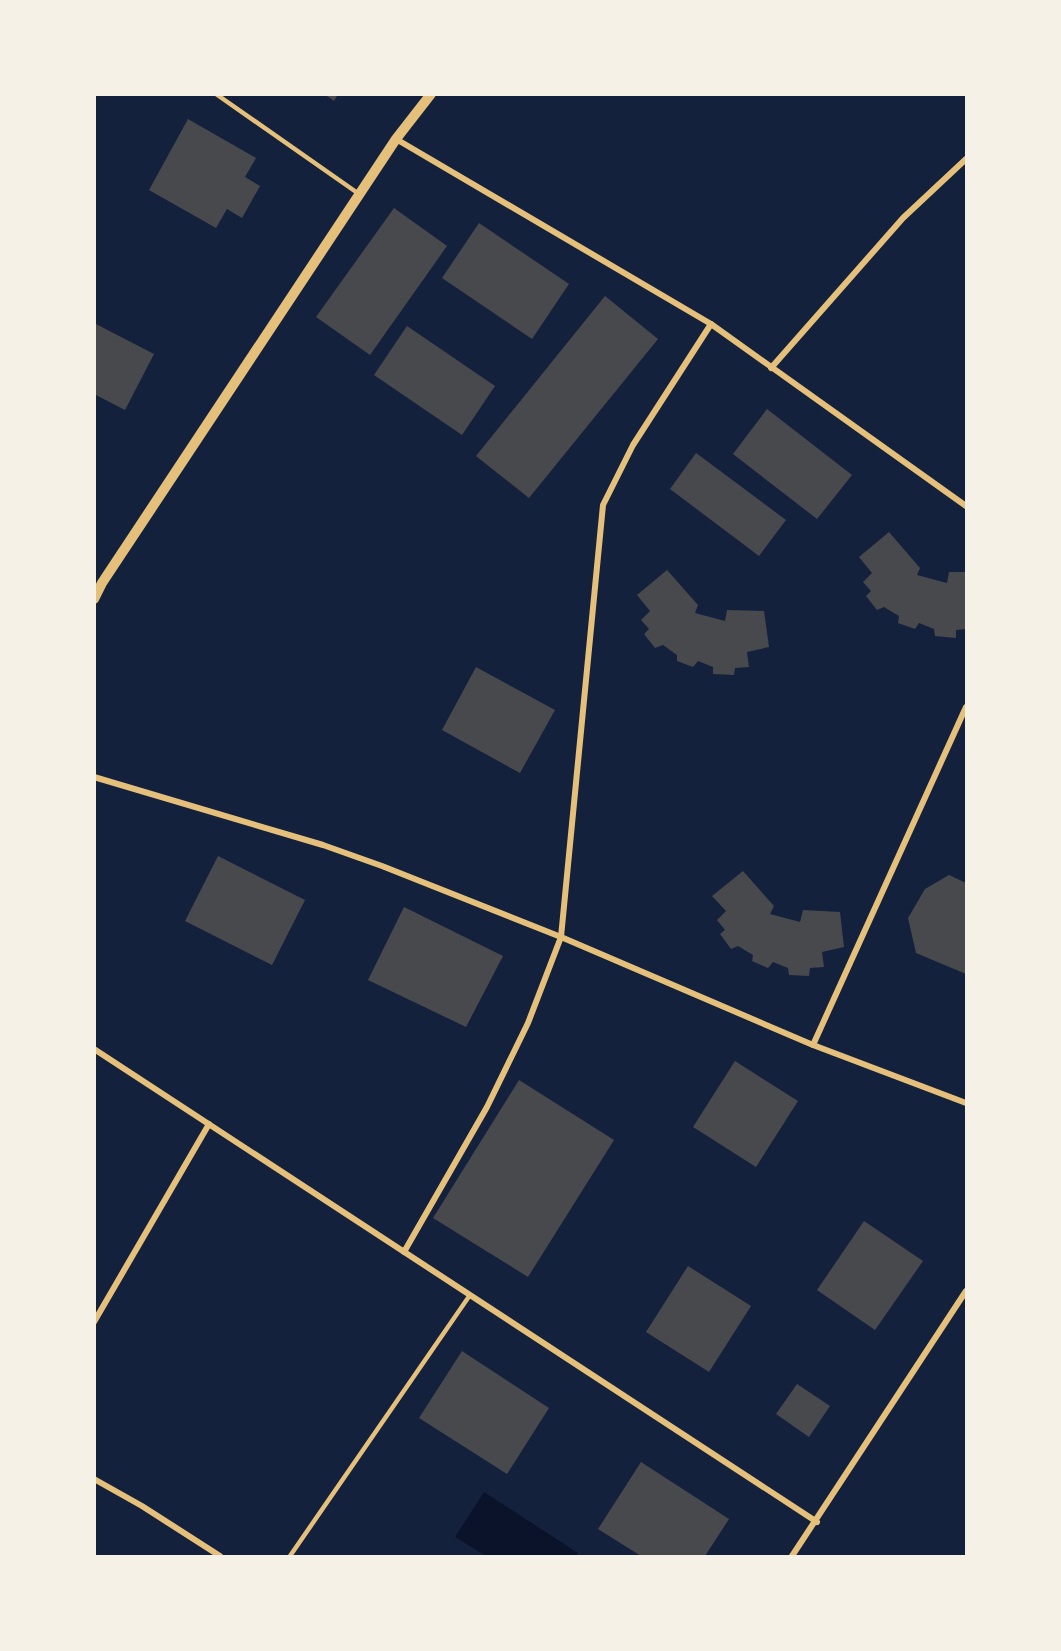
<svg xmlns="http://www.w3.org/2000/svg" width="1061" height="1651" font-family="'Libre Baskerville',serif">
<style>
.water{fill:#0b132b}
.building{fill:#48494c}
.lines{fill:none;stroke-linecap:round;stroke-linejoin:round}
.service{stroke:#e5c07b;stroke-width:4.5}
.minor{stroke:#e5c07b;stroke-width:6}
.tertiary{stroke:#e5c07b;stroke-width:10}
</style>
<rect width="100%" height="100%" fill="#14213d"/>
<!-- water -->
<polygon class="water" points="484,1492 578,1553 576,1556 486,1556 455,1537"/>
<!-- building -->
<g class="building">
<polygon points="324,94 338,94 334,101"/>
<polygon points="188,119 256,158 245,177 260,186 242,218 227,209 216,228 149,190"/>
<polygon points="394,208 447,246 370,355 316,317"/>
<polygon points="479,223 569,284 532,339 442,278"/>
<polygon points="605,296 658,339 529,498 476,456"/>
<polygon points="94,323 154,354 125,410 94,394"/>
<polygon points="407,326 495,386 462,435 374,375"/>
<polygon points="767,409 852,475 817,519 733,454"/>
<polygon points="696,453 786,520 759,556 670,489"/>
<polygon points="889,532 920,568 917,575 947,583 949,572 966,572 966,629 956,630 956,638 935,636 934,629 919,623 915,629 898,623 899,616 884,607 877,610 866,596 871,591 863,582 872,573 859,557"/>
<polygon points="667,570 698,605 695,613 725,621 727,610 764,611 769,647 747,652 749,667 735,668 734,675 713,674 713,667 698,661 693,667 677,661 677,655 663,645 655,648 644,634 649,629 641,620 650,611 637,595"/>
<polygon points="476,667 555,710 520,773 442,730"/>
<polygon points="218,856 305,900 272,965 185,921"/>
<polygon points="743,871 774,906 770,914 800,922 803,910 840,912 844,947 822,952 824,967 810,968 809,976 789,975 788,968 773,962 768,968 752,961 753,955 738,946 731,949 720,934 725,930 717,920 726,911 712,896"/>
<polygon points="949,875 966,883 966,974 916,953 908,918 925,889"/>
<polygon points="404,907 503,956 466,1027 368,980"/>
<polygon points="735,1061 798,1101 756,1167 693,1127"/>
<polygon points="519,1080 614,1140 528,1277 433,1218"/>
<polygon points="864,1221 923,1261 875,1330 817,1290"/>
<polygon points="688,1266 751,1306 709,1372 646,1332"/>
<polygon points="462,1351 549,1408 507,1474 419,1418"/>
<polygon points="797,1384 830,1406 809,1437 776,1414"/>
<polygon points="641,1462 729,1519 705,1556 641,1556 598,1529"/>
</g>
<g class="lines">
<!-- service -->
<g class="service">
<polyline points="216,94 359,194"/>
<polyline points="290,1556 470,1295"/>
</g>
<!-- minor -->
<g class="minor">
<polyline points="396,139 711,324 966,506"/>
<polyline points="771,368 903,218 966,159"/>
<polyline points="94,777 323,845 382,866 561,937 813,1045 966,1103"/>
<polyline points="813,1045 966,707"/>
<polyline points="94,1049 817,1522"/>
<polyline points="404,1252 487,1107 528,1023 561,937 603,505 633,445 711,324"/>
<polyline points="94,1322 209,1124"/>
<polyline points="94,1479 142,1506 220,1556"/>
<polyline points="792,1556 966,1291"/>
</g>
<!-- tertiary -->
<polyline class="tertiary" points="94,599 102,583 396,139 431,94"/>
</g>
<!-- border -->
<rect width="1061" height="1651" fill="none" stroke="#f6f1e7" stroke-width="192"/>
</svg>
